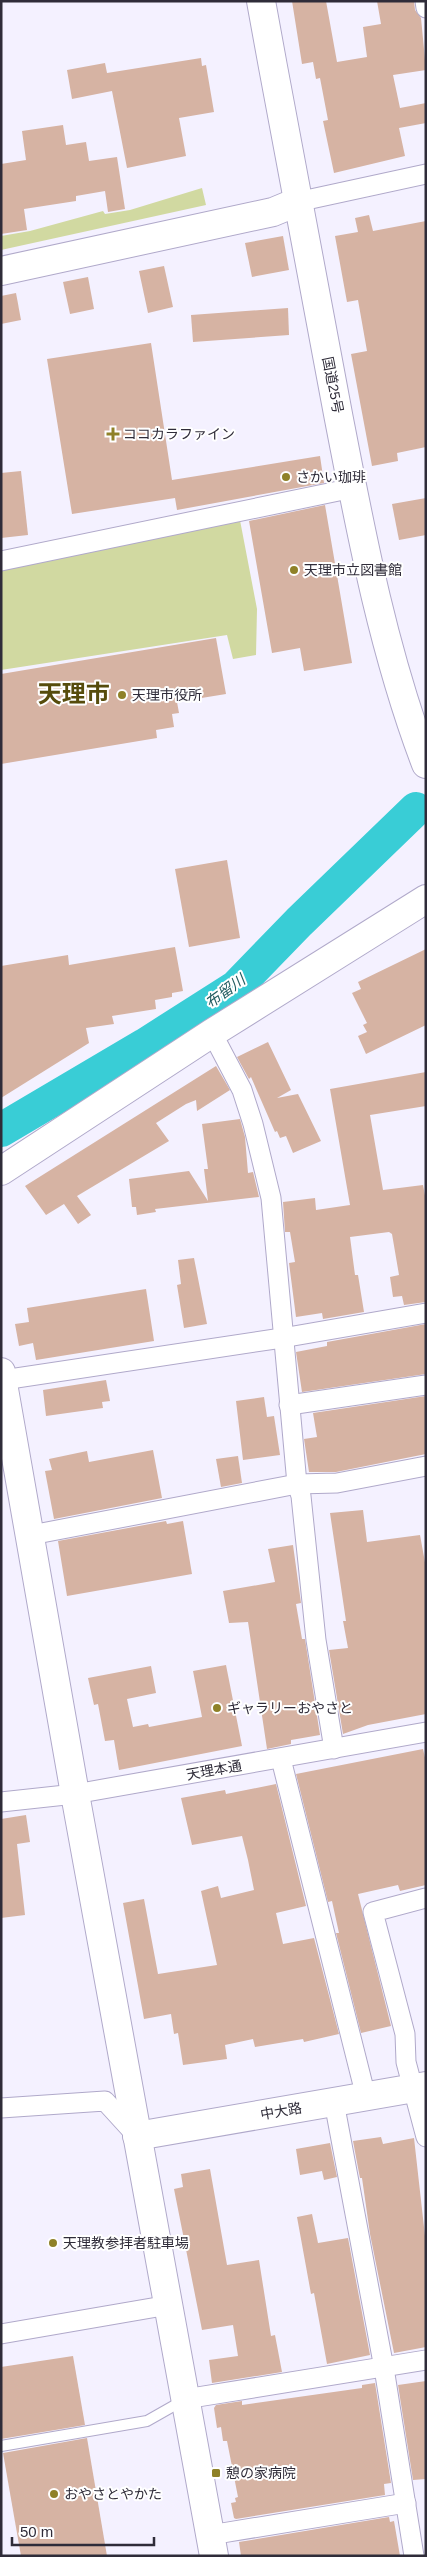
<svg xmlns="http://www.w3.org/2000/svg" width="427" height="2557" font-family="Arial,'Noto Sans JP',sans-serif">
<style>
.green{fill:#d1d9a1}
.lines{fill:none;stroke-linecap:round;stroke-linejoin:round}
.river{stroke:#39cdd6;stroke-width:34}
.building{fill:#d6b3a3}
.lane-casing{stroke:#b0a9ca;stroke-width:12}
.street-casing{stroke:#b0a9ca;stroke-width:21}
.secondary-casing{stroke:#b0a9ca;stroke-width:30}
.highway-casing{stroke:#b0a9ca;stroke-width:30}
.lane{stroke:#fff;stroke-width:10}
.street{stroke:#fff;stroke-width:19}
.secondary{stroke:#fff;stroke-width:28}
.highway{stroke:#fff;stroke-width:28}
.poi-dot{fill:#8f8128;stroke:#fff;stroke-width:2}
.labels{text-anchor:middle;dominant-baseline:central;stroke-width:4;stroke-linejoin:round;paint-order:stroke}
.street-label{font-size:14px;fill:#2f2c39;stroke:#fff}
.poi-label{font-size:14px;fill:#2f2c39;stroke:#fff;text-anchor:start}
.water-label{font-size:15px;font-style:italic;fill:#235d61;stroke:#fff}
.town-label{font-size:24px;font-weight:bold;fill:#564c0c;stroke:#fff}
</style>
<rect width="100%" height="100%" fill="#f4f1ff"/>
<!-- green -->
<g class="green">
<polygon points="202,188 206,205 1,250 1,236 30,231 103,211 105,214 130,210"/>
<polygon points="239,515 257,609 256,655 233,659 227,635 1,670 1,569"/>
</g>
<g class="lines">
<!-- river -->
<polyline class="river" points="1,1130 145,1045 236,987 299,922 416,809"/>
</g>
<!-- building -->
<g class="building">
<polygon points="292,1 326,1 337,62 367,57 363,27 381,24 377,1 414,1 415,10 421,18 426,70 393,75 400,108 426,103 426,123 399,128 405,156 334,173 323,121 328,120 320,78 316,79 313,62 302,64"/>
<polygon points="201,58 202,66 206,65 214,112 179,118 186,156 127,168 112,91 72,99 67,70 105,63 107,73"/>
<polygon points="63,125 66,145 86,142 89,161 117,157 125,209 108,212 105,191 76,196 76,201 24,209 27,230 1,234 1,164 26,160 22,131"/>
<polygon points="369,215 373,231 426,221 426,447 397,453 398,461 372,466 351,354 367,351 358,300 347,302 335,236 358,232 355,218"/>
<polygon points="283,236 289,270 252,277 245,243"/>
<polygon points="164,266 173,307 148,313 139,271"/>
<polygon points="88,277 94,309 70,314 63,282"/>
<polygon points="16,293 21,320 1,324 1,296"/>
<polygon points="288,308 289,335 193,342 191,315"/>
<polygon points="151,343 172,480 320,456 324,483 177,510 175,498 72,514 47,359"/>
<polygon points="21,471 28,535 1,538 1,473"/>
<polygon points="426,498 426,535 399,540 392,504"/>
<polygon points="325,505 352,663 304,671 300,648 272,653 249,521"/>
<polygon points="216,638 226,694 177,702 179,713 172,714 174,727 156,730 157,738 1,764 1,674"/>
<polygon points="227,860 240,938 189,947 175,869"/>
<polygon points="175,947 183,991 172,993 172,997 155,1000 156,1009 112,1016 114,1024 86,1028 89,1043 1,1098 1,966 68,955 69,965"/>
<polygon points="426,949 426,1025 366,1054 358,1036 367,1032 363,1025 367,1023 352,993 361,989 358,982"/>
<polygon points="268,1042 291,1090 277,1098 298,1094 321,1141 293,1153 286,1136 280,1138 277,1131 275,1132 251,1077 249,1079 237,1057"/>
<polygon points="216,1066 230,1090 197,1111 196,1100 186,1104 156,1123 169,1141 77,1196 91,1215 78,1224 64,1204 46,1215 25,1186"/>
<polygon points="426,1072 426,1106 370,1115 383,1190 423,1185 426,1201 426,1302 404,1305 402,1296 393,1297 390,1277 399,1275 392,1234 389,1232 350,1237 355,1275 358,1275 364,1312 323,1319 322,1313 296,1317 289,1263 295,1262 290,1232 285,1232 283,1202 315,1198 316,1210 350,1205 330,1089"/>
<polygon points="240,1119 245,1137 248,1173 253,1172 259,1197 155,1209 156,1212 137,1215 136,1207 132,1207 129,1179 189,1171 208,1201 204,1169 208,1169 202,1124"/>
<polygon points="194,1258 207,1324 184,1328 177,1285 181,1284 178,1260"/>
<polygon points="146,1289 154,1341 36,1360 33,1343 19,1346 15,1324 29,1322 27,1308"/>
<polygon points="426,1324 426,1374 302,1392 296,1352 327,1346 327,1342"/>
<polygon points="106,1380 110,1401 102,1402 103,1408 46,1416 43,1390"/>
<polygon points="426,1396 426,1454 336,1472 309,1472 304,1439 317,1437 313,1413"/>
<polygon points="264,1397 267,1417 274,1416 280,1455 243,1460 236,1401"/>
<polygon points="153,1450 162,1498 54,1519 45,1471 52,1470 49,1459 87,1451 89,1462"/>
<polygon points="238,1456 242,1483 221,1487 216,1459"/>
<polygon points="363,1510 367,1542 420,1535 426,1568 426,1714 368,1725 343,1734 329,1650 348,1648 343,1621 346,1621 330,1513"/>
<polygon points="166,1521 167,1524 183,1521 192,1574 67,1596 58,1541"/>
<polygon points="293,1545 301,1603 296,1604 302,1639 305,1639 320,1735 291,1740 291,1744 267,1749 248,1622 229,1623 223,1591 275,1582 268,1549"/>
<polygon points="226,1665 242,1746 119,1770 114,1740 105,1741 98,1704 94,1705 88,1678 151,1666 156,1693 127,1699 133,1727 148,1724 149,1727 202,1717 193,1671"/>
<polygon points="423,1749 426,1762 426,1885 400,1891 398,1885 358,1894 391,2026 361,2033 336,1933 339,1933 332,1901 328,1902 296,1774"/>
<polygon points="276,1784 306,1906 276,1913 283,1944 314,1938 339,2034 304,2042 303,2039 255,2047 253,2039 225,2045 227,2059 183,2065 178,2033 174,2034 171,2014 144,2019 123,1903 144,1899 158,1974 217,1965 201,1891 218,1886 221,1898 254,1890 248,1860 242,1836 192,1845 181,1798 225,1790 226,1794"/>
<polygon points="26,1815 30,1842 17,1844 25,1915 1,1918 1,1819"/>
<polygon points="381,2137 383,2144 414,2138 426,2245 426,2347 394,2353 370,2234 362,2178 360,2178 359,2173 353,2141"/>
<polygon points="330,2143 337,2177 324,2180 322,2171 300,2175 296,2149"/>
<polygon points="210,2169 227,2265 259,2260 271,2336 275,2335 282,2372 212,2383 209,2360 238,2356 233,2325 202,2330 174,2189 183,2187 181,2174"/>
<polygon points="312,2214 318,2243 348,2238 370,2355 327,2364 314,2293 311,2294 297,2217"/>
<polygon points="73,2356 85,2425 1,2439 1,2367"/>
<polygon points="426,2381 426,2479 413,2480 398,2385"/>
<polygon points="375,2383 391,2483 384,2484 385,2495 236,2519 234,2518 231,2503 236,2502 235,2498 238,2497 227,2441 223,2441 221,2427 217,2428 214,2408 216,2405 242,2401 242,2405 362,2388 362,2385"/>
<polygon points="87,2438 107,2556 21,2556 3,2453"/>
<polygon points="389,2517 390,2522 394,2521 400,2556 241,2556 239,2542"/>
</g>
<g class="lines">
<defs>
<polyline id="lane" points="1,2446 147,2421 184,2400"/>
<g id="street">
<polyline points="425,1 426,8"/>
<polyline points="297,202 426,174"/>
<polyline points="1,561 353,488"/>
<polyline points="212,1033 242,1090 253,1124 271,1198 297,1484 301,1496 316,1640 334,1749"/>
<polyline points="3,1380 282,1338 426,1313"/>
<polyline points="289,1405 426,1385"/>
<polyline points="31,1535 297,1484 337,1483 426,1466"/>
<polyline points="281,1759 366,2097"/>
<polyline points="1,1802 75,1794 426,1732"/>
<polyline points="426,1898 373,1912 405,2034 406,2062 426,2137"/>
<polyline points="334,2102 384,2368 414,2556"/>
<polyline points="1,2108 105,2101 136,2135"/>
<polyline points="1,2334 169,2305"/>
<polyline points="185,2399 426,2360"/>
<polyline points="210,2535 406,2503"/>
</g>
<g id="secondary">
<polyline points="1,271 273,212 297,202"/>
<polyline points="1,1171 212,1033 426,899"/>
<polyline points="1,1372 75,1794 214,2556"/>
<polyline points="137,2136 426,2086"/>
</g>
<path id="highway" d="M261,1C286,139 312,277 338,414C361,533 383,651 426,764"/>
</defs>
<!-- lane casing -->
<use href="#lane" class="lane-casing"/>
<!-- street casing -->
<use href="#street" class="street-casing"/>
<!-- secondary casing -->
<use href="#secondary" class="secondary-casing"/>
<!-- highway casing -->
<use href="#highway" class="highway-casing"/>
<!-- lane -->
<use href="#lane" class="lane"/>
<!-- street -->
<use href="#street" class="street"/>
<!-- secondary -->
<use href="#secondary" class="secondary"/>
<!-- highway -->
<use href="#highway" class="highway"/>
</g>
<!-- markers -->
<g class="poi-dot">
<path d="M110.5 426.5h5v5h5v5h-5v5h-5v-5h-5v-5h5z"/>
<circle cx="286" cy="477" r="5"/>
<circle cx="294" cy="570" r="5"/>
<circle cx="122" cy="695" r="5"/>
<circle cx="217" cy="1708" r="5"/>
<circle cx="53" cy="2243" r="5"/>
<rect x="211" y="2468" width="10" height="10" rx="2.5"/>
<circle cx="54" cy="2494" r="5"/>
</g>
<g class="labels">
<!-- street labels -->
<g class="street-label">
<text transform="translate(333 385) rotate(79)">国道25号</text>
<text transform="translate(214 1770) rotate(-10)">天理本通</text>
<text transform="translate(281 2111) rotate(-10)">中大路</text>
</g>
<!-- poi labels -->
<g class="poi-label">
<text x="123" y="434">ココカラファイン</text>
<text x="296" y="477">さかい珈琲</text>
<text x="304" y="570">天理市立図書館</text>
<text x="132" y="695">天理市役所</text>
<text x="227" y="1708">ギャラリーおやさと</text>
<text x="63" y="2243">天理教参拝者駐車場</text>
<text x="226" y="2473">憩の家病院</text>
<text x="64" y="2494">おやさとやかた</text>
</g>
<!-- water labels -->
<g class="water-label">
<text transform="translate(225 991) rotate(-36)">布留川</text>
</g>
<!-- town labels -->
<g class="town-label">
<text x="74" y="693">天理市</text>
</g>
</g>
<!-- border -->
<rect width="427" height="2557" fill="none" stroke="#2f2c39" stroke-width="5"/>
<!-- scale -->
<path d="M12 2537v8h142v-8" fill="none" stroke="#2f2c39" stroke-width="2.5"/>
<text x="20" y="2537" font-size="15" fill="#2f2c39" stroke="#ffffff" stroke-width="4" paint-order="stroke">50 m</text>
</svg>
